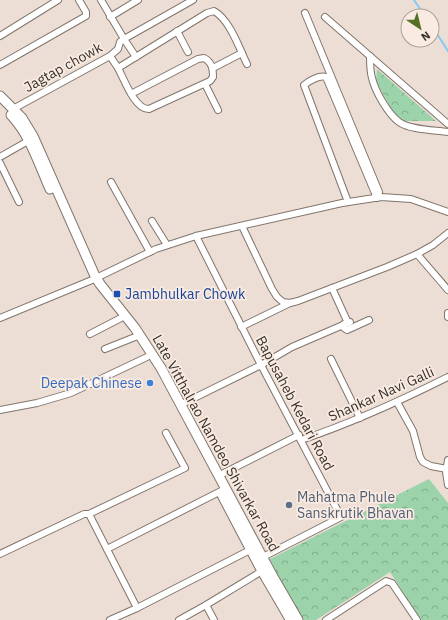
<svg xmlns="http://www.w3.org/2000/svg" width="448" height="620" font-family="'IBM Plex Sans',sans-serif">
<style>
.park{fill:url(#park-crowns)}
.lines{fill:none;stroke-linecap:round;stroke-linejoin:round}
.stream{stroke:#82c9f3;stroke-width:2}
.minor-casing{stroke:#81756c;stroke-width:8}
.secondary-casing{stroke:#81756c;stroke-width:11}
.minor{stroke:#fff;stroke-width:6}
.secondary{stroke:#fff;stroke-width:9}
.transit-dot{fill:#1a4fb4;stroke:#f9ebe1;stroke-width:1.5}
.shop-dot{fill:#3f7fe0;stroke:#f9ebe1;stroke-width:1.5}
.service-dot{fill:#5c6f8a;stroke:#f9ebe1;stroke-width:1.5}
.labels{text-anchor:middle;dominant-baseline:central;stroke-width:3.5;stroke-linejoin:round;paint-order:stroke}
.street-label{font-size:14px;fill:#36312d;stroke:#f9ebe1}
.transit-label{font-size:14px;fill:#164399;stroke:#f9ebe1;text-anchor:start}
.shop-label{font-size:14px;fill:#366cbe;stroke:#f9ebe1;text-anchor:end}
.service-label{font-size:14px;fill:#4e5e75;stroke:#f9ebe1;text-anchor:start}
</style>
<defs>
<pattern id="park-crowns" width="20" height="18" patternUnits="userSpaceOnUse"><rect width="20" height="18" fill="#9cd3ab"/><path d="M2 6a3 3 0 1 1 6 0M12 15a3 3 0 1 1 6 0" fill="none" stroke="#80ac8c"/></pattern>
</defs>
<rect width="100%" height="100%" fill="#ecded4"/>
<!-- park -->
<g class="park">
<polygon points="377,69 436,121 398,121 376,81"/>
<polygon points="429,479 448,503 448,620 421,620 390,572 316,620 304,620 268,560"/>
</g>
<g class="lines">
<!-- stream -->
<g class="stream">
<polyline points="414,0 425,16"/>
<polyline points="432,26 448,51"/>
</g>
<defs>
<g id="minor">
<polyline points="305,13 379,192"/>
<polyline points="110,17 138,0"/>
<polyline points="325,17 448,124"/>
<polyline points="177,31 188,52"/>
<polyline points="0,36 58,0"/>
<path d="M110,56L118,68L207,13L214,11C230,20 239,48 247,64"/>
<path d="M370,56C370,64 370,71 372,78C375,91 388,114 399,122C410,130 435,130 448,132"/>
<polyline points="136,57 124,39 193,0"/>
<polyline points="0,65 86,16 86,12 79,0"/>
<path d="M118,68C124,79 135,110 149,109L210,81L213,77C213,69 212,62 204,58L198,59L131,94"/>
<polyline points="213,68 242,53"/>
<polyline points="205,84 218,110"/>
<polyline points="13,109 110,56 118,49 120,42 124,39 101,0"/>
<polyline points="0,157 28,141"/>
<polyline points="0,163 19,202"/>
<polyline points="111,182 150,252"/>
<path d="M348,202L304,85C309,81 319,75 326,77L377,198"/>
<polyline points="152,221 167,245"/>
<polyline points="242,226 272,289 277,297 283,302 290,303 298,301 387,267 417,254 433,245 448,233"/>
<polyline points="196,236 261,365 341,517 259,559"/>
<polyline points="417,254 448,290"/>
<polyline points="332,288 348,323"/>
<polyline points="448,313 448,317"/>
<polyline points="0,318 92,280 156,249 196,236 342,203 381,197 411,199 448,212"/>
<polyline points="344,324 344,328 347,330 369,320"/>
<polyline points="241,327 290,303"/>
<polyline points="90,334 121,318"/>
<polyline points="105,349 135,337"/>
<polyline points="331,359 360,418"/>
<polyline points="397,402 413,431 420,457 423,462 431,466 447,469"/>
<polyline points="180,405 261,365 292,347 350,322"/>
<polyline points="0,410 37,403 71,393 147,357"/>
<path d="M301,440C352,423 400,401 448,377"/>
<polyline points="448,460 446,472 448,485"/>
<polyline points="218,476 299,435"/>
<polyline points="89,514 185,468 166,433"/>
<polyline points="107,549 225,489"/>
<polyline points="0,554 84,514 89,514 137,608 110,620"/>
<polyline points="206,605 214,620"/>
<polyline points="137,608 250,550"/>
<polyline points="179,620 206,605 262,571"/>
<polyline points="326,620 386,581 392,583 417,620"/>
</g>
<g id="secondary">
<polyline points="0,96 22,118 33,136 95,276 100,284 135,328 161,368 272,575 298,620"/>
<path d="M11,115C30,135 39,164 50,189"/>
<polyline points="222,495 262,571 290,619"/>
</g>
</defs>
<!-- minor casing -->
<use href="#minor" class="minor-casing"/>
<!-- secondary casing -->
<use href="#secondary" class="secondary-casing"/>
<!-- minor -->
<use href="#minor" class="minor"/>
<!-- secondary -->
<use href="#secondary" class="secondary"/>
</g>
<!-- markers -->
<rect class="transit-dot" x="113" y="290" width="8" height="8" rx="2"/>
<circle class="shop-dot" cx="150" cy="383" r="4"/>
<circle class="service-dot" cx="289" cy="505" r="4"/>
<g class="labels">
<!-- street labels -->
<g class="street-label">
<text transform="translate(63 67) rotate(-29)">Jagtap chowk</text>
<text transform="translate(381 394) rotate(-24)">Shankar Navi Galli</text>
<text transform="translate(295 403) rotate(62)">Bapusaheb Kedari Road</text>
<text transform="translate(216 443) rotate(61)">Late Vitthalrao Namdeo Shivarkar Road</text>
</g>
<!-- transit labels -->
<g class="transit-label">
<text x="125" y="294">Jambhulkar Chowk</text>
</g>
<!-- shop labels -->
<g class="shop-label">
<text x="142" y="383">Deepak Chinese</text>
</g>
<!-- service labels -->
<g class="service-label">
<text x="297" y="497">Mahatma Phule<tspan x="297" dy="16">Sanskrutik Bhavan</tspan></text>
</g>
</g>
<!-- north arrow -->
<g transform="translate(420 28) rotate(145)"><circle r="19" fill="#f9ebe1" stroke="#aba199"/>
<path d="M0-3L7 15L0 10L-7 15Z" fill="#547024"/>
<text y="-6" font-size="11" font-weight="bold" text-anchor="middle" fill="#36312d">N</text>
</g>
</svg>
